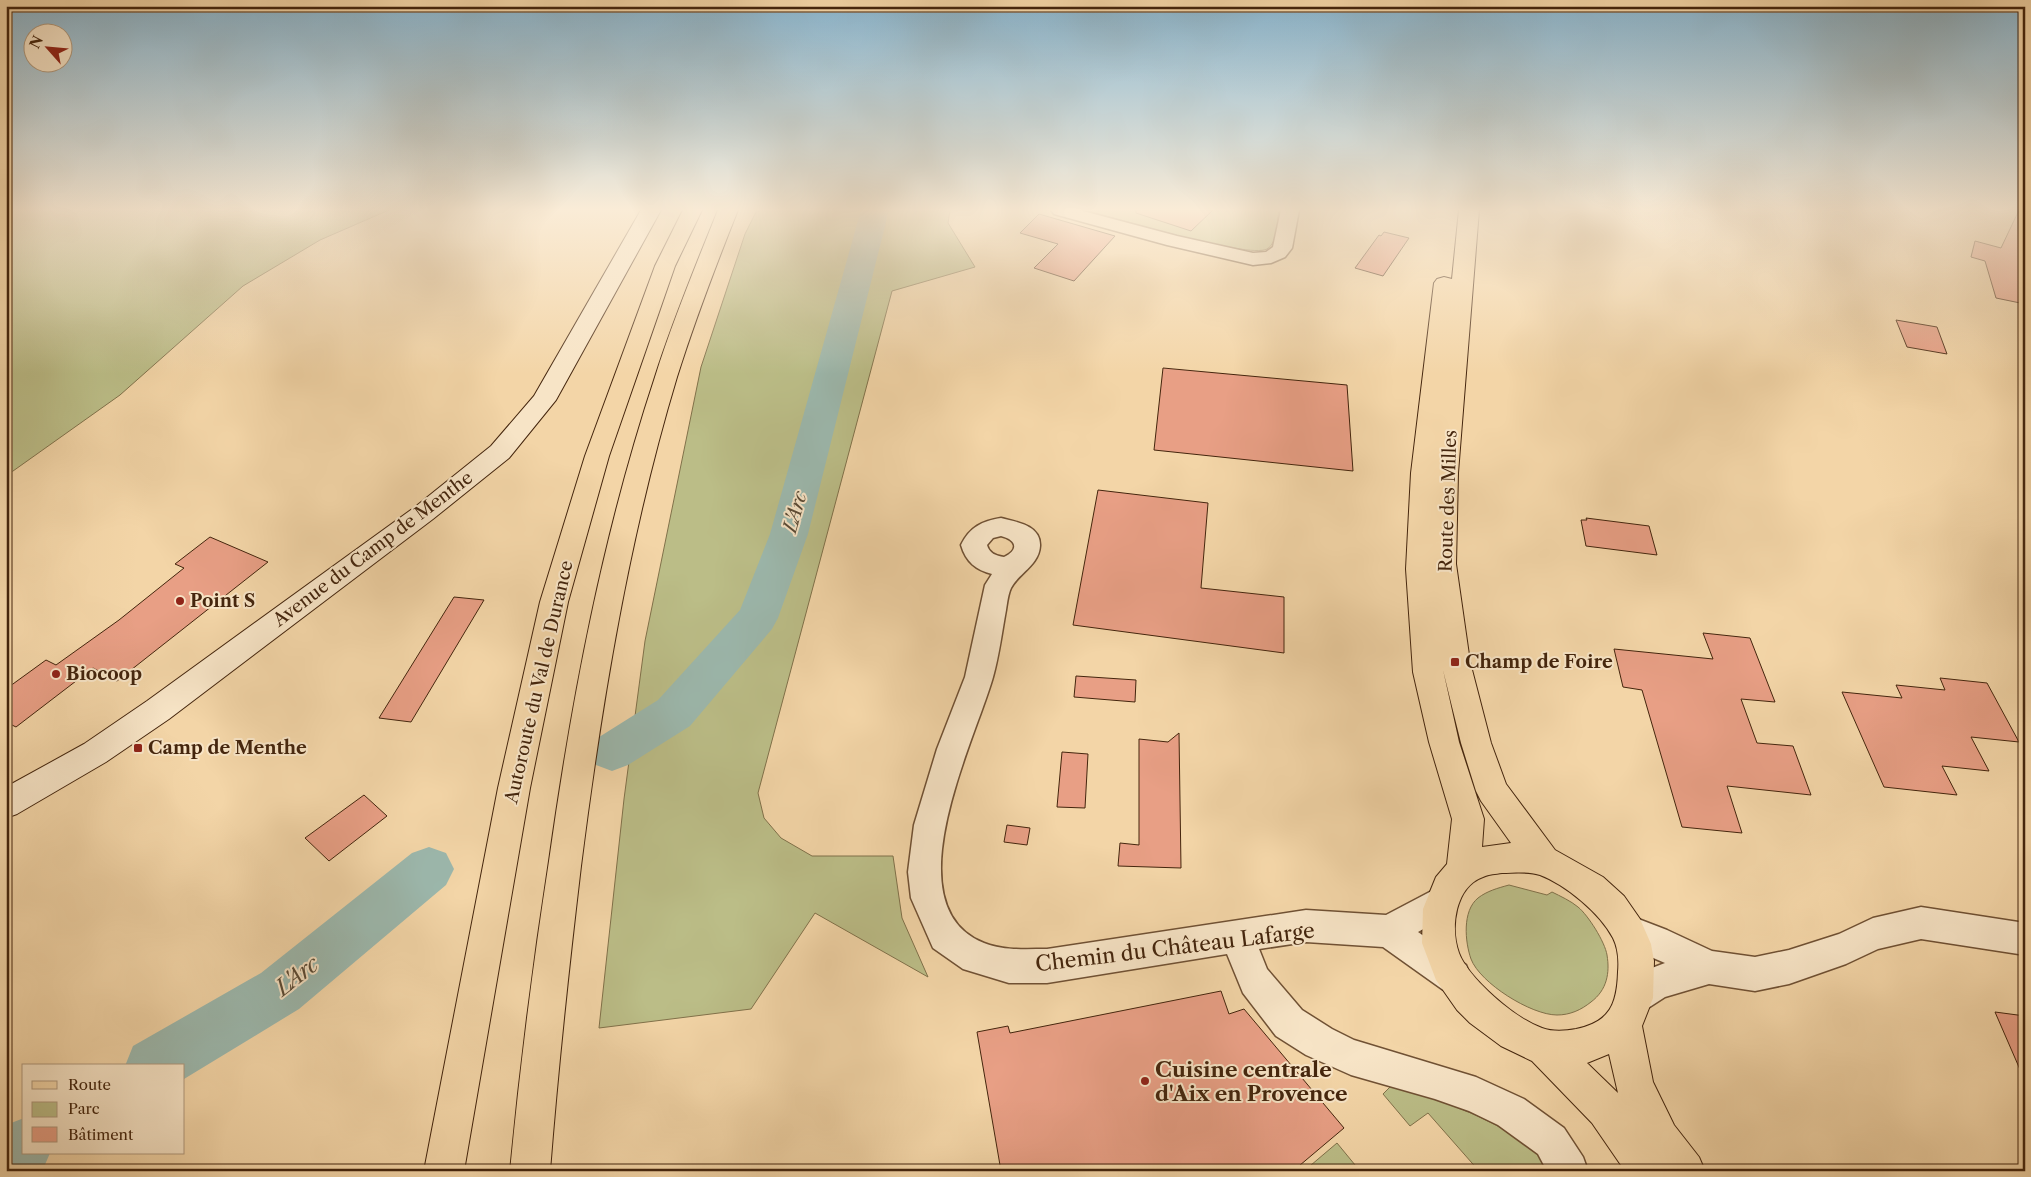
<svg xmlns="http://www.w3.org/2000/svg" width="2031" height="1177" font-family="'Libre Caslon Text',serif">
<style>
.green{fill:#bbbd87;stroke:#80714a}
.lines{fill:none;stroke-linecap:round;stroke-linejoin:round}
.river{fill:#9cb8ad;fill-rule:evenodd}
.building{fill:#e89f85;stroke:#44250d}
.minor-casing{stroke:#705134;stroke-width:3}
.secondary-casing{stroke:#44250d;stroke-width:2}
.primary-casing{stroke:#44250d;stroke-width:2}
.motorway-casing{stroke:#44250d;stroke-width:2}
.minor{fill:#f7e4c6;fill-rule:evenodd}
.secondary{fill:#f7e4c6;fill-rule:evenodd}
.primary{fill:#f3d5a7;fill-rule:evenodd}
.motorway{fill:#f3d5a7;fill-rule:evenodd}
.poi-dot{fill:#8f2418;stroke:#f7e4c6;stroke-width:2}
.labels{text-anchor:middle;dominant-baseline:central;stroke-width:4;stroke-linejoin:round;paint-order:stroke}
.street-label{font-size:18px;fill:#44250d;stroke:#f7e4c6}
.poi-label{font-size:18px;font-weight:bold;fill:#44250d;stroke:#f7e4c6;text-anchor:start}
.water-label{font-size:19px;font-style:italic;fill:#5a4a35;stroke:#f7e4c6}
.near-street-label{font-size:21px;fill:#44250d;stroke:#f7e4c6}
.near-poi-label{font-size:21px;font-weight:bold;fill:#44250d;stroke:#f7e4c6;text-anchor:start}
.near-water-label{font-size:22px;font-style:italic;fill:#5a4a35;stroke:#f7e4c6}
</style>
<rect width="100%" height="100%" fill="#f3d5a7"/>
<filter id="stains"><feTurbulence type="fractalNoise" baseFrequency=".004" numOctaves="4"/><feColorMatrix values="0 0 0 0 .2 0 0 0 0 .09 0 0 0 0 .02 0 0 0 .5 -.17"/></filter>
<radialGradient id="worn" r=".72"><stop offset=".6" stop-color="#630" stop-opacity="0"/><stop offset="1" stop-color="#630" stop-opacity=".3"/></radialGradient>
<!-- green -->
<g class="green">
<polygon points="6,210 389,210 320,240 243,286 120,395 6,476"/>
<polygon points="757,210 950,210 948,223 975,267 892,291 758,793 764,818 781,838 812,856 893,856 902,918 928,977 815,913 751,1009 599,1028 624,799 645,641 701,367 745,234"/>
<path d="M1084,210H1279C1277,220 1278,243 1267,249C1248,259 1112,217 1084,210Z"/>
<path d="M1509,885L1547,895L1552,892C1560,896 1571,901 1578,907C1588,915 1605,942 1607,955C1610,973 1607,990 1591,1002C1581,1010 1570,1015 1557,1015C1531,1015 1480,983 1471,959C1465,942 1462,911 1478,898C1487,891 1498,888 1509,885Z"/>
<path d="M1391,1086C1431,1095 1496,1120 1528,1145C1537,1152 1544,1162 1551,1171H1479L1428,1113L1410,1126L1383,1094Z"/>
<polygon points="1337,1143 1360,1171 1304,1171"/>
</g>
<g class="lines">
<!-- river -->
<g class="river">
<polygon points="861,210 889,210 808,534 778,618 772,629 690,726 628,765 612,771 596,765 589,752 596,739 658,700 740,610 770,534"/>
<polygon points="429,847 446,853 454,869 446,885 299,1009 184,1079 184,1066 125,1066 133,1046 261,973 412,853"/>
<polygon points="24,1118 24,1153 50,1153 44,1167 40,1171 6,1171 6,1125"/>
</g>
</g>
<!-- building -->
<g class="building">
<polygon points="1136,210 1213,210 1191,231 1136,213"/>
<polygon points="2019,210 2025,210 2025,304 1996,298 1985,261 1971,257 1975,241 2001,248"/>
<polygon points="1039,214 1115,236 1074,281 1034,268 1058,244 1020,233"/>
<polygon points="1384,232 1409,238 1383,276 1355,268 1379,235 1381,236"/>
<polygon points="1896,320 1937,327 1947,354 1907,347"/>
<polygon points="1163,368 1347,385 1353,471 1154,450"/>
<polygon points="1098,490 1208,503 1201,588 1284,597 1284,653 1073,625"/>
<polygon points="1586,518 1649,526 1657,555 1586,546 1581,520 1587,520"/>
<polygon points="210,537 268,562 117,681 93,668 16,727 6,722 6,689 46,660 56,665 119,620 184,568 175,564"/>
<polygon points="454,597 484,600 411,722 379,718"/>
<polygon points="1703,633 1750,638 1775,702 1741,699 1757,743 1793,746 1811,795 1727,786 1742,833 1682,827 1642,690 1623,687 1614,649 1713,659"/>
<polygon points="1076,676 1136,680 1135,702 1074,697"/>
<polygon points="1940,678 1987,683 2019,742 1971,737 1989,771 1942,766 1957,795 1884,787 1842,692 1902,698 1896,685 1945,690"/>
<polygon points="1179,733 1181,868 1118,866 1120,843 1139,845 1139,739 1168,742"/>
<polygon points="1062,752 1088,754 1085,808 1057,807"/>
<polygon points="364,795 387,816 329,861 305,838"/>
<polygon points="1007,825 1030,828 1027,845 1004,842"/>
<polygon points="1221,991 1229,1014 1244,1009 1344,1128 1293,1171 1001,1171 977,1032 1008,1026 1010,1033"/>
<polygon points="1995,1012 2025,1016 2025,1081"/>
</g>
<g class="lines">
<defs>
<g id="minor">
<polygon points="1051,210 1079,210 1177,236 1253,253 1266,252 1273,247 1281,210 1299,210 1292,248 1285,257 1271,263 1253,265 1167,245 1054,214"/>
<path d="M1001,518C1016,522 1041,525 1040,546C1039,565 1019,573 1011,588C1008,594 1007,604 1006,610C1002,632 999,656 993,677C975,741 891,906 984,943C1004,951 1026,949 1047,949L1306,910L1386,915L1443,885L1455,889L1459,900L1455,911L1418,932L1466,965L1471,977L1466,989L1454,994L1442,989L1383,947L1306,942L1259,949L1267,969L1302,1010L1332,1029L1354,1040L1476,1077L1524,1099L1564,1128L1583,1157L1588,1171H1547L1538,1154L1498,1125L1469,1111L1435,1099L1351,1075L1306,1055L1276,1036L1243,993L1227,954L1047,983H1009L963,969L933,948L911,898L908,872L914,825L937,749L965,677L985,585L992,574C976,570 966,562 961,545C970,527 982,521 1001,518ZM1001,536C1017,540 1019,550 1004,557C996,556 989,553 987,545L993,538Z"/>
<polygon points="1921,907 2025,923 2025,955 1921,939 1878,949 1846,964 1789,984 1755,991 1709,984 1665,997 1648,1008 1636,1013 1624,1008 1619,996 1624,984 1644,971 1665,963 1616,942 1611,931 1616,920 1628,915 1667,930 1712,951 1755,957 1789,950 1839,934 1873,918"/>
</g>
<polygon id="secondary" points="641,210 661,210 556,400 509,458 433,519 169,719 106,762 17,814 6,818 6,787 84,744 147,701 415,507 491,446 534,396"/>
<path id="primary" d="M1459,210H1479L1458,473L1456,564L1470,662L1491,743L1506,784L1555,850L1603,877L1624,896L1640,919L1651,944L1654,961L1653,998L1642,1026L1653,1082L1674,1125L1699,1157L1705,1171H1625L1592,1123L1532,1061L1501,1046L1470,1023L1457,1010L1436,980L1422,943L1423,909L1436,877L1447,864L1452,819L1429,742L1413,672L1406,569L1411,473L1434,283L1437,279L1444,277L1452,279ZM1443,670L1461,743L1476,791L1481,801L1511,843L1482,847L1484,819L1459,742ZM1502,873C1514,873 1528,871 1540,875C1566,885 1600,913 1613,938C1618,948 1619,961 1618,972C1617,1004 1610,1022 1576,1029C1565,1031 1553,1032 1542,1028C1516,1019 1469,979 1459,953C1450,928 1455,887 1483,877C1489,874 1496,874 1502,873ZM1609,1054L1618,1093L1587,1063Z"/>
<g id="motorway">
<polygon points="683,210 702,210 675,266 609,456 568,602 530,788 464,1171 424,1171 498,788 540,602 585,456 655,266"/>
<path d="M718,210H738C716,265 695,320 677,377C629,536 602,701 581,866C569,967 558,1069 550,1171H510C520,1067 533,964 549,861C572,697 603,534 655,377C673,320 696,265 718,210Z"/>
</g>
</defs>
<!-- minor casing -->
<use href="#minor" class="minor-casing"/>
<!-- secondary casing -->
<use href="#secondary" class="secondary-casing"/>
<!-- primary casing -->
<use href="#primary" class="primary-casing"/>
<!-- motorway casing -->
<use href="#motorway" class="motorway-casing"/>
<!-- minor -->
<use href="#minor" class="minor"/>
<!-- secondary -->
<use href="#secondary" class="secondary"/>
<!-- primary -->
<use href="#primary" class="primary"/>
<!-- motorway -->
<use href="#motorway" class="motorway"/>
</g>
<!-- sky -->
<linearGradient id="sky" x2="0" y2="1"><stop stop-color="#89b6d0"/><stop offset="0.56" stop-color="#faecd7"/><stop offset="1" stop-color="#faecd7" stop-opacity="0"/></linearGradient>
<rect width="2031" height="374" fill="url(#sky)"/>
<!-- markers -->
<g class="poi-dot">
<circle cx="180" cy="601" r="5"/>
<rect x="1450" y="657" width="10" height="10" rx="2.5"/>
<circle cx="56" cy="674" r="5"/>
<rect x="133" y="743" width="10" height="10" rx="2.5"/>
<circle cx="1145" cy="1081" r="5"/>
</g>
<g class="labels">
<!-- street labels -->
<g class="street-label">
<text transform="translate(1448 501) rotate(-88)">Route des Milles</text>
<text transform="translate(373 549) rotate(-37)">Avenue du Camp de Menthe</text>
<text transform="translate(539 682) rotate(-77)">Autoroute du Val de Durance</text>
</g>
<!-- poi labels -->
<g class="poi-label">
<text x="190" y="601">Point S</text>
<text x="1465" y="662">Champ de Foire</text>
<text x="66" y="674">Biocoop</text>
<text x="148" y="748">Camp de Menthe</text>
</g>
<!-- water labels -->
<g class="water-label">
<text transform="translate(795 512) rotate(-74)">L'Arc</text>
</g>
<!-- near-street labels -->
<g class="near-street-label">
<text transform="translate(1175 947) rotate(-7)">Chemin du Château Lafarge</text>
</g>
<!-- near-poi labels -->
<g class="near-poi-label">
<text x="1155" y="1069">Cuisine centrale<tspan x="1155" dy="24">d'Aix en Provence</tspan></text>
</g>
<!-- near-water labels -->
<g class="near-water-label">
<text transform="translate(297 976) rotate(-38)">L'Arc</text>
</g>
</g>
<!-- margin -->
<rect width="2031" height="1177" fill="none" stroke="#f3d5a7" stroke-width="25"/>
<rect x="8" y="8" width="2016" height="1162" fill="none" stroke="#44250d" stroke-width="2.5"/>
<rect x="12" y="12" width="2006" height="1152" fill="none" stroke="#44250d"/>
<!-- legend -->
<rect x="22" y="1064" width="162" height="90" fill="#f7e4c6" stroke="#af987c"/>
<rect x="32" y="1081" width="25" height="8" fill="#f3d5a7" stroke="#af987c"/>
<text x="68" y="1090" font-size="15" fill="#44250d">Route</text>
<rect x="32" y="1102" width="25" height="15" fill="#bbbd87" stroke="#af987c"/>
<text x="68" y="1114" font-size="15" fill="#44250d">Parc</text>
<rect x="32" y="1127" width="25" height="15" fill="#e89f85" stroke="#af987c"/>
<text x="68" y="1140" font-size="15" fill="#44250d">Bâtiment</text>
<!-- north arrow -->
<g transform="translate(48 48) rotate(297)"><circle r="24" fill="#f7e4c6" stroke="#af987c"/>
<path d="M0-4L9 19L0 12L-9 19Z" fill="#8f2418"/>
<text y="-8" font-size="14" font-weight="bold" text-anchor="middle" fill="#44250d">N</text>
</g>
<rect width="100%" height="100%" filter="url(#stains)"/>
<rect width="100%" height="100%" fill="url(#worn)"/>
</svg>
